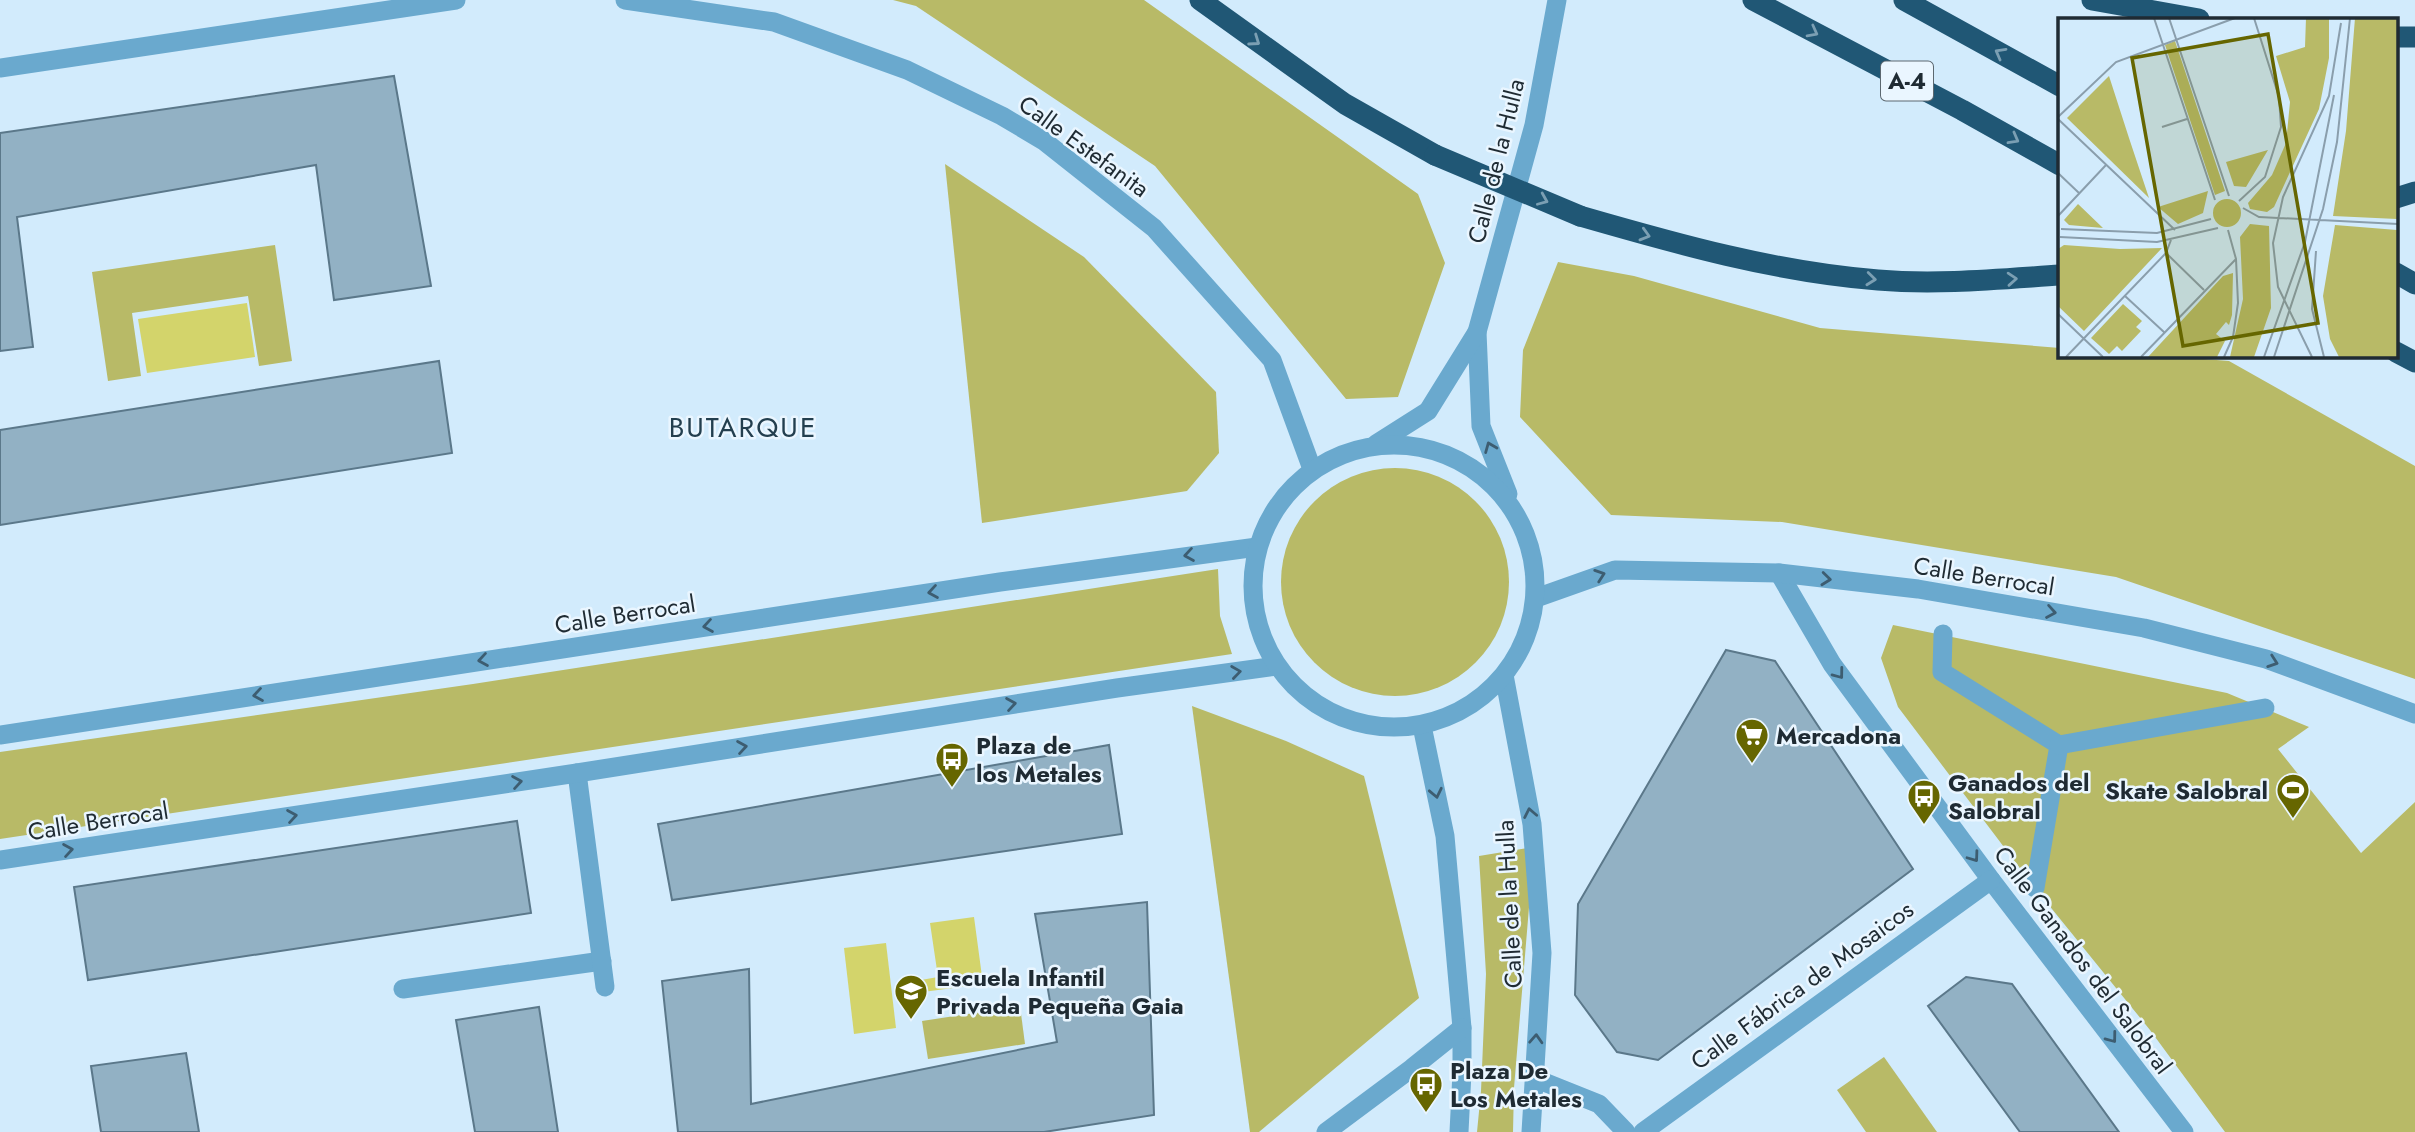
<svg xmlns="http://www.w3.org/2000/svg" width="2415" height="1132" font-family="Jost,sans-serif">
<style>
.green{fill:#b8ba67}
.water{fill:#d3d46b}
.building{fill:#92b1c4;stroke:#5b788a;stroke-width:2}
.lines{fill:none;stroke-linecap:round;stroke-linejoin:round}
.service{stroke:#6aa9ce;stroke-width:19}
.pedestrian{stroke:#6aa9ce;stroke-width:19}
.minor{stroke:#6aa9ce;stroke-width:19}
.tertiary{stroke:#6aa9ce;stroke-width:19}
.motorway{stroke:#205775;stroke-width:21}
.motorway-bridge{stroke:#205775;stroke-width:21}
.oneway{stroke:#7b9fb3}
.oneway2{stroke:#3d5d71}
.labels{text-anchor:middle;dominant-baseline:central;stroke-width:5;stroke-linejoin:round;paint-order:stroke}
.shield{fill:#eaf6ff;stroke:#5c6870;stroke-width:2}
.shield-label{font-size:23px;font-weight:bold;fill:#1f2b33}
.street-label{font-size:24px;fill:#1f2b33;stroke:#eaf6ff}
.poi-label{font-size:24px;font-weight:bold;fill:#1f2b33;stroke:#eaf6ff;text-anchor:start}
.quarter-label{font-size:28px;letter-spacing:2px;fill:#233f4f;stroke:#eaf6ff}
.inset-road{fill:none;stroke:#8a9eac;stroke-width:2}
.view{fill:#660;fill-opacity:0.15;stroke:#660;stroke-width:3.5}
.inset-edge{fill:none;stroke:#1f2b33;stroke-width:3.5}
</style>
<rect width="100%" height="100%" fill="#d2ebfc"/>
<!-- green -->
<g class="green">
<polygon points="893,0 1144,0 1418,194 1445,263 1398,397 1346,399 1155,166 916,6"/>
<polygon points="945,164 1084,257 1216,392 1219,453 1187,491 982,523"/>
<polygon points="275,245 292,361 259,366 248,296 132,313 141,376 108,381 92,272"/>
<polygon points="1558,262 1634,276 1820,328 2060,348 2060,355 2154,355 2229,361 2415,466 2415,679 2116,577 1782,522 1611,515 1520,417 1523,350"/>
<circle cx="1395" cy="582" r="114"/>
<polygon points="1218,569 1220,616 1232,654 0,839 0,752 473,684"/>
<polygon points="1893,625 2227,693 2309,727 2278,749 2361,853 2415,802 2415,1132 2225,1132 2150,1030 2035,888 1898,707 1881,658"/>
<polygon points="1192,706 1286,741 1364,776 1419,998 1259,1132 1250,1132"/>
<polygon points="1534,847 1514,1088 1513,1132 1477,1132 1481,1091 1486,974 1479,856"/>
<polygon points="1020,1006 1025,1044 928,1059 922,1021"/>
<polygon points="1884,1057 1937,1132 1866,1132 1837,1090"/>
</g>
<!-- water -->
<g class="water">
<polygon points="247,303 255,357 147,373 138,319"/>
<polygon points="974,917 983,984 923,992 921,980 938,977 930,923"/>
<polygon points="886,943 896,1028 854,1034 844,948"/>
</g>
<!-- building -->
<g class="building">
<polygon points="394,76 431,286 334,300 316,165 17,217 33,347 0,351 0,133"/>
<polygon points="439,361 452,453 0,525 0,430"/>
<polygon points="1726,650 1775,661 1913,869 1658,1060 1617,1052 1575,995 1578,904"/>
<polygon points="1109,745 1122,834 672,900 658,824"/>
<polygon points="517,821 531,913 88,980 74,887"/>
<polygon points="1147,902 1154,1115 1044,1132 678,1132 662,981 749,969 751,1104 1057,1042 1035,914"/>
<polygon points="1966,977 2012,984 2119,1132 2020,1132 1928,1006"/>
<polygon points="539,1007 558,1132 475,1132 456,1020"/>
<polygon points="186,1053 199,1132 101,1132 91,1066"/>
</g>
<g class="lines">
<!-- service -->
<polyline class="service" points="403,989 602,961"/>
<!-- pedestrian -->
<g class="pedestrian">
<polyline points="1943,634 1942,672 2059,745 2035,888"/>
<polyline points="2059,745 2265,708"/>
</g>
<!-- minor -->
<g class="minor">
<polyline points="625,0 774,22 907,70 1002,116 1044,141 1154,228 1272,360 1312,469"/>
<polyline points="0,68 456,0"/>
<polyline points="1779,573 1832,664 1991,880 2184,1132"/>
<polyline points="1536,598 1615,570 1779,573 1918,589 2144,628 2266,659 2415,714"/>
<polyline points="1504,675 1532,824 1542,953 1531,1132"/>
<polyline points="1422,726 1445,836 1462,1028 1462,1072 1459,1132"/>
<polyline points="0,735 1000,582 1257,547"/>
<polyline points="577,773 605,987"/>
<polyline points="0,860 577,773 1117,688 1276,666"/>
<polyline points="1534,1078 1599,1104 1626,1132"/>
<polyline points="1326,1132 1412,1068 1462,1028"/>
<polyline points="1643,1132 1991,880"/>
</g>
<!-- tertiary -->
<g class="tertiary">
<polyline points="1477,332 1481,426 1508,494"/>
<polyline points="1376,444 1428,411 1477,332 1534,125 1557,0"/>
<circle cx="1394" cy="586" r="141"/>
</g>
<!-- motorway -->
<g class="motorway">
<polyline points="1200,0 1345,104 1435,155"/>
<polyline points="1753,0 1962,110 2060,165"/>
<polyline points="1904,0 2060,86"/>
<polyline points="2092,0 2199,19"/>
<polyline points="2396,37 2415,37"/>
<polyline points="2396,198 2415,192"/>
<path d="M1580,216C1677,244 1776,272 1878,280C1938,285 1999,279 2060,275"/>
<polyline points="2396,273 2415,284"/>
<polyline points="2396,352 2415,362"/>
</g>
<!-- motorway-bridge -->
<polyline class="motorway-bridge" points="1435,155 1580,216"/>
</g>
<!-- one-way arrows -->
<defs><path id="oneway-chevron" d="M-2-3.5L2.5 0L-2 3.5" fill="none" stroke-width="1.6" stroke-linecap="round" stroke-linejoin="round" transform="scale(1.75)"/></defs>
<g class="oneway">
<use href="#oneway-chevron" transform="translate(1813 32) rotate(28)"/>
<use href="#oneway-chevron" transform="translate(1255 41) rotate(35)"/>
<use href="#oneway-chevron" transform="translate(2000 53) rotate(-151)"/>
<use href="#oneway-chevron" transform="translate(2014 139) rotate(29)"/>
<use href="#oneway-chevron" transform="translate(1543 200) rotate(23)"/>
<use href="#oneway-chevron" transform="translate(1645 235) rotate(16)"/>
<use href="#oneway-chevron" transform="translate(1871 279) rotate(6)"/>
<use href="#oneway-chevron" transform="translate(2012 279) rotate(-4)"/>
</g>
<g class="oneway2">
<use href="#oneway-chevron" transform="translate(1490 447) rotate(-112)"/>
<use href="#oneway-chevron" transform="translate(1189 555) rotate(171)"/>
<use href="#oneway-chevron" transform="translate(1600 575) rotate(-19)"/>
<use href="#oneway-chevron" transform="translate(1826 579) rotate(6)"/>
<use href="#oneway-chevron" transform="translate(933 592) rotate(171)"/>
<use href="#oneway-chevron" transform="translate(2051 612) rotate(10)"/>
<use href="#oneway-chevron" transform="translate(708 626) rotate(171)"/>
<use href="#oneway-chevron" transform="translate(483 660) rotate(171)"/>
<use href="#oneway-chevron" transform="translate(2273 662) rotate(19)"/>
<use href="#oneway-chevron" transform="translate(1236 672) rotate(-8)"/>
<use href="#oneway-chevron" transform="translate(1839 674) rotate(53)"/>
<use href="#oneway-chevron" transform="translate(258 695) rotate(171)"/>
<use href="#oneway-chevron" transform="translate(1011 704) rotate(-9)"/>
<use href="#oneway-chevron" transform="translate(742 747) rotate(-9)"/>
<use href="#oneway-chevron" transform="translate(517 782) rotate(-9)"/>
<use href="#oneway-chevron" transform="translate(1436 793) rotate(78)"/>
<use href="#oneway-chevron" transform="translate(1530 813) rotate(-101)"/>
<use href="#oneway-chevron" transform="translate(292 816) rotate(-9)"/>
<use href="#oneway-chevron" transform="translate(68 850) rotate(-9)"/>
<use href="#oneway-chevron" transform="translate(1974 857) rotate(54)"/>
<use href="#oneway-chevron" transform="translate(2112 1038) rotate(53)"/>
<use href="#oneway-chevron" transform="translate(1536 1039) rotate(-87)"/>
</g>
<!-- icons -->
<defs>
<symbol id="supermarket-pin" viewBox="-11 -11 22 30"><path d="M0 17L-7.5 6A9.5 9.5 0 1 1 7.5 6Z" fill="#660" stroke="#eaf6ff"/><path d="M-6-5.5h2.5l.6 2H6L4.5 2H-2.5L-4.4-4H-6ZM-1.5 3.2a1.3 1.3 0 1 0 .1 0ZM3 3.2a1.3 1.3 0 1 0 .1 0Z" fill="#fff"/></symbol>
<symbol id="bus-pin" viewBox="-11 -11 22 30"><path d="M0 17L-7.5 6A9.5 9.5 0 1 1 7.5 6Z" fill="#660" stroke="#eaf6ff"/><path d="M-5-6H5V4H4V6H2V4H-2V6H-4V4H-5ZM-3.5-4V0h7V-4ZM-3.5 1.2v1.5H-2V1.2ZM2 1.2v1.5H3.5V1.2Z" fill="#fff"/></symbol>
<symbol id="stadium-pin" viewBox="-11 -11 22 30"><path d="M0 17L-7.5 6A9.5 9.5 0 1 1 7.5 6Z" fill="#660" stroke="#eaf6ff"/><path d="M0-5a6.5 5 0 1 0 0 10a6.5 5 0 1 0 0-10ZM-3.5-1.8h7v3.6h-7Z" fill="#fff"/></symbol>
<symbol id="school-pin" viewBox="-11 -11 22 30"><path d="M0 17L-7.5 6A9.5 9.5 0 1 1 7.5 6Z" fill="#660" stroke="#eaf6ff"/><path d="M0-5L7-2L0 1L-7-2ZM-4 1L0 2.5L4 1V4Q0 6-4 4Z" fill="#fff"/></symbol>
</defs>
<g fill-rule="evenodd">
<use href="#supermarket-pin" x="1733" y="716" width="38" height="52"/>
<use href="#bus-pin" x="933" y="740" width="38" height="52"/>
<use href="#stadium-pin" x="2274" y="771" width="38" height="52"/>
<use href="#bus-pin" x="1905" y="777" width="38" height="52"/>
<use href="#school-pin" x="892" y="972" width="38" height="52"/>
<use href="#bus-pin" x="1407" y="1065" width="38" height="52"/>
</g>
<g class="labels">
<!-- shield labels -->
<rect class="shield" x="1881" y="61.5" width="52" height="39" rx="5"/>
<g class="shield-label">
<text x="1907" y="81">A-4</text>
</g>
<!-- street labels -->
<g class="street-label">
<text transform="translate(1084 146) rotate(36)">Calle Estefanita</text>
<text transform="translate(1496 161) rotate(-76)">Calle de la Hulla</text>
<text transform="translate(1984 576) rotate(9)">Calle Berrocal</text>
<text transform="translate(625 614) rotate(-9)">Calle Berrocal</text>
<text transform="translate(98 821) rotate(-9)">Calle Berrocal</text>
<text transform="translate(1509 904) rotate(-93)">Calle de la Hulla</text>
<text transform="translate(2083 960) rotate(53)">Calle Ganados del Salobral</text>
<text transform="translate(1802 985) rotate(-36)">Calle Fábrica de Mosaicos</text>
</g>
<!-- poi labels -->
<g class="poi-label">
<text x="1776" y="735">Mercadona</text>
<text x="976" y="745">Plaza de<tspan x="976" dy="28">los Metales</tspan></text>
<text x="1948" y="782">Ganados del<tspan x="1948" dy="28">Salobral</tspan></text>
<text x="2268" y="790" text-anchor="end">Skate Salobral</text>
<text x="936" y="977">Escuela Infantil<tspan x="936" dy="28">Privada Pequeña Gaia</tspan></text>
<text x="1450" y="1070">Plaza De<tspan x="1450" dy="28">Los Metales</tspan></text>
</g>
<!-- quarter labels -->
<g class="quarter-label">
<text x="743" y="427">BUTARQUE</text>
</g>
</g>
<!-- overview -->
<g transform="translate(2058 18)">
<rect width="340" height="340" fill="#d2ebfc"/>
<path d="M248,0H271V40L261,91L216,189L209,194L192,191L190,185L214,157L228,125L232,84L218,38L247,29ZM297,0H339V201L275,198L288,113ZM117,23L167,173L157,177L107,27ZM51,58L71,120L91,180L9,100ZM210,132L188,169L176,168L168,144ZM150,173L145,195L120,206L100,189ZM155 195a14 14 0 1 1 28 0a14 14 0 1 1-28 0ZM20,186L45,210L11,207L6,202ZM192,206L211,208L213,290L196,339H172L185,281L182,219ZM277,207L339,212V339H281L272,321L265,278ZM6,227L62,231L104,230L26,313L0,288V231ZM175,255L174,297L171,307L168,304L158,316L167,323L159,339H90L165,258ZM65,286L84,303L78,309L83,313L64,333L59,328L51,336L33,320Z" fill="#b8ba67"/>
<path class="inset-road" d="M96,0L157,182M111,0L171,178M0,99L58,44L177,0M0,101L117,212M104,109L129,101M0,155L21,175M181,183L207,159L223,109L221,79L196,0M185,190L201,199L340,206M0,198L48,147M3,211L99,215L153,201M2,219L99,224L160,210M258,233L254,291L266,339M108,235L146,272M67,278L107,315M0,296L45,339M8,339L108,235L113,222M83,339L178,241M166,339L175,319L180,285L178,241L170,212M206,339L247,224L276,77M216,339L265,191L279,124L292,0M254,339L220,269L215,225L225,179L271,78L283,5"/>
<path class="view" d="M210,16L260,305L125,328L74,40Z"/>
<rect width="340" height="340" class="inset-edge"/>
</g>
</svg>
